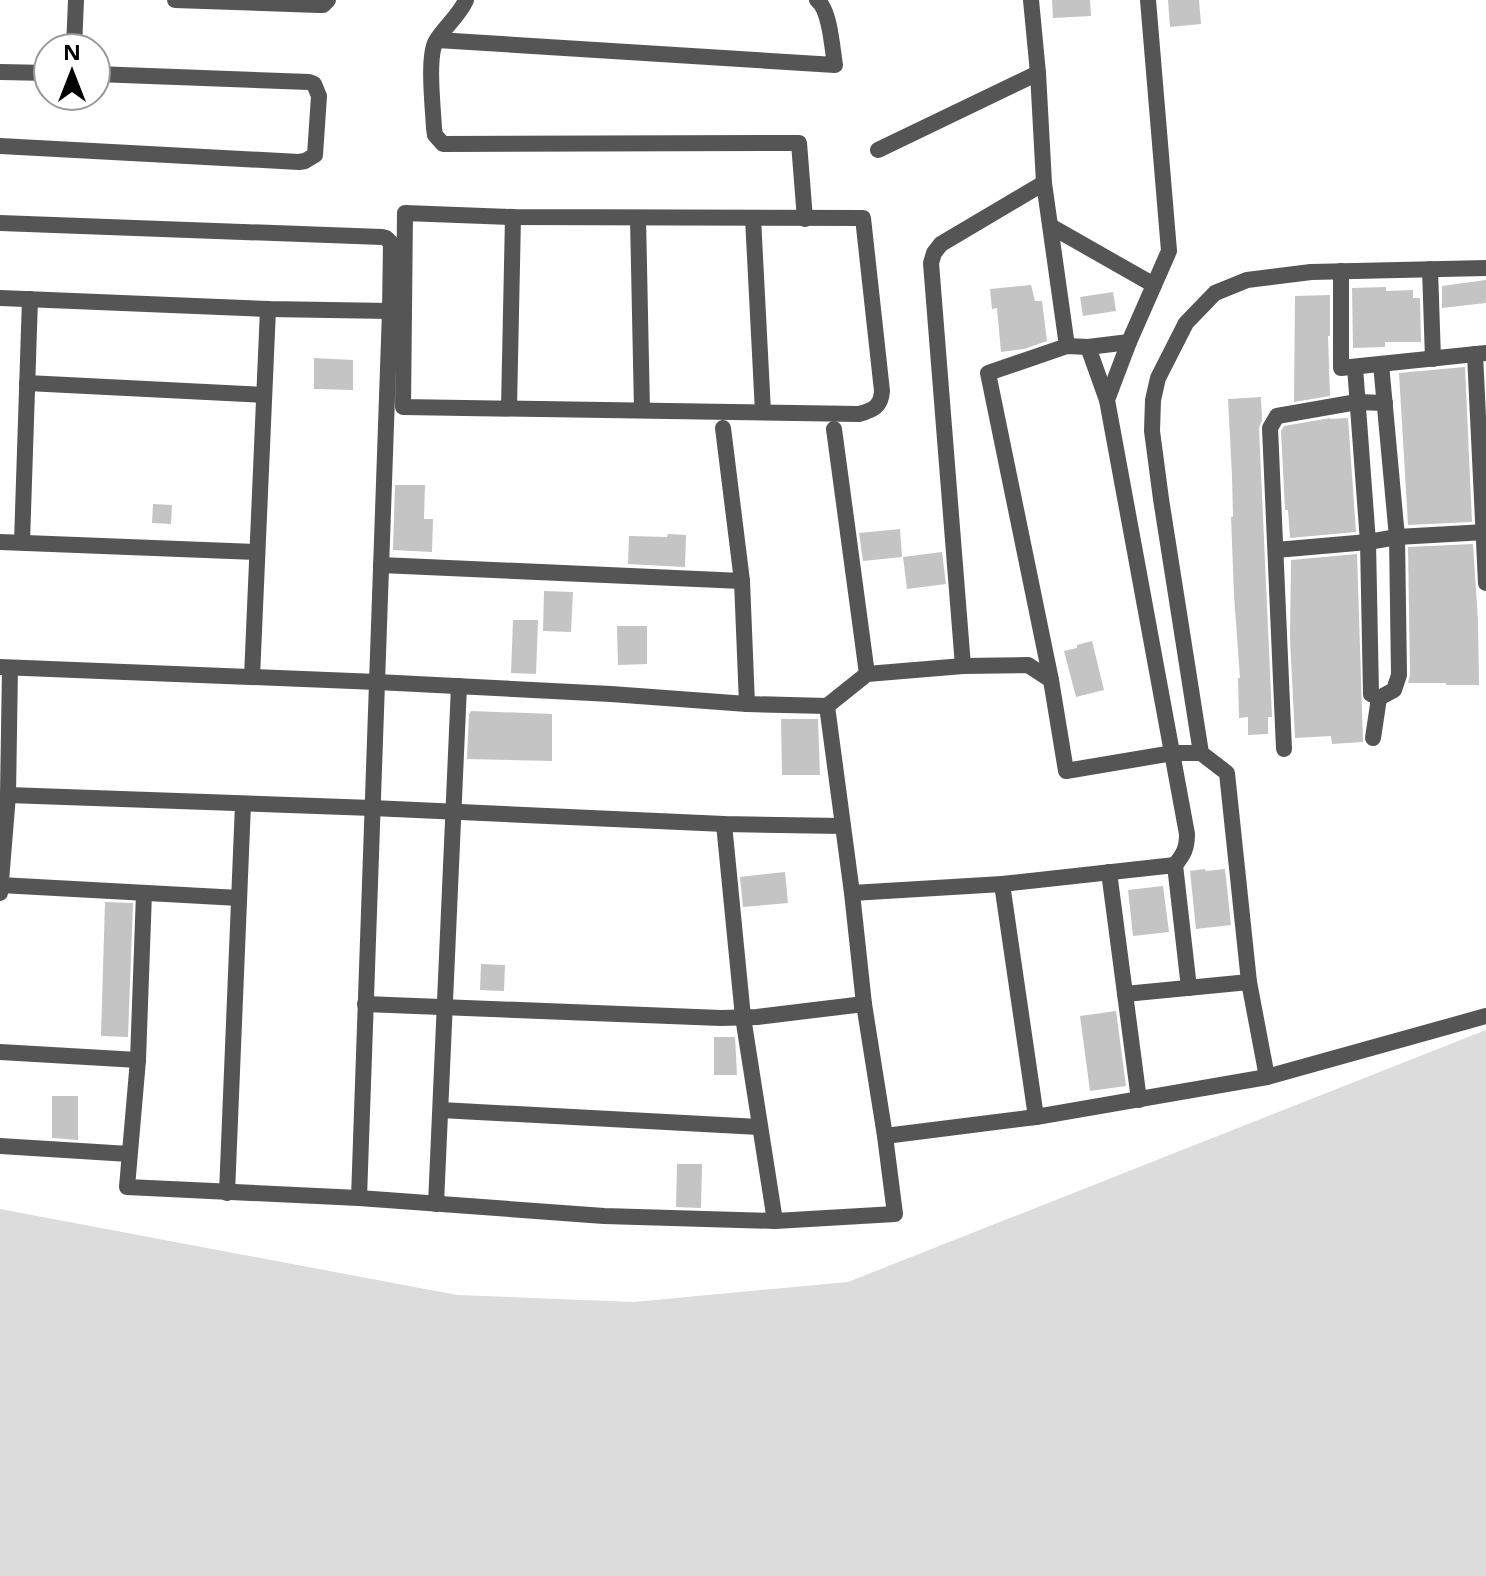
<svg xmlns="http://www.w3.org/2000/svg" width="1486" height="1576" font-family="'Noto Sans',sans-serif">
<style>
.green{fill:#dcdcdc}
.building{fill:#c4c4c4}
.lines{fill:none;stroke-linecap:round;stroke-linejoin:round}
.minor{stroke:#555;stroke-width:16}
</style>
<rect width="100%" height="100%" fill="#fff"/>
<!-- green -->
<polygon class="green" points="1486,1030 1486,1576 0,1576 0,1209 457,1295 634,1302 848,1282"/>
<!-- building -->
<g class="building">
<polygon points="1052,0 1090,0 1091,16 1053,18"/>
<polygon points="1168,0 1199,0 1201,24 1170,27"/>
<polygon points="1486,280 1486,303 1442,308 1442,286"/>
<polygon points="1031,285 1035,301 1042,301 1047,341 1024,349 1001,352 997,308 992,309 990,289"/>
<polygon points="1386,287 1386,291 1413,290 1413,298 1420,298 1421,342 1385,342 1385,347 1353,348 1352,288"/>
<polygon points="1113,292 1116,311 1083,316 1080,297"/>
<polygon points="1330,295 1330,336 1328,336 1330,396 1294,402 1295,296"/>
<polygon points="314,358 353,360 353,390 314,389"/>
<polygon points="1465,367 1472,522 1408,525 1399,373"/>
<polygon points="1261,397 1262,420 1259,428 1272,717 1268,717 1268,734 1248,735 1248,717 1239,718 1238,678 1240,678 1234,595 1231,517 1233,517 1232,476 1228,399"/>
<polygon points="1330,418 1330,419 1348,418 1356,532 1290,538 1288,510 1285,510 1281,431 1284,426"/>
<polygon points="395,485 425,485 424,519 433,519 432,552 393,550"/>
<polygon points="153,504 172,505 171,524 152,523"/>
<polygon points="900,529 902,557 863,561 859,533"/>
<polygon points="668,534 686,535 685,567 628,564 629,536 667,537"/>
<polygon points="1473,544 1478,621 1479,685 1446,685 1446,683 1408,683 1410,675 1408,547"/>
<polygon points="942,552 946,584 907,589 903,557"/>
<polygon points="1357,554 1363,742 1332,744 1331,736 1295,738 1290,639 1291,560"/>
<polygon points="544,591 573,592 571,632 543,631"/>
<polygon points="513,620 538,620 536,674 511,673"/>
<polygon points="617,626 647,626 647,664 618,665"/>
<polygon points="1092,641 1104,690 1076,697 1064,651 1077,648 1077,645"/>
<polygon points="471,711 552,714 552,761 467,759 469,714"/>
<polygon points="781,719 818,719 820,775 782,775"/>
<polygon points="1205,869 1206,871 1225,869 1231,925 1196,929 1190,871"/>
<polygon points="785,872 788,903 743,907 740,877"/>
<polygon points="1163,886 1169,932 1133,936 1128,890"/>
<polygon points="105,902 133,903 128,1037 101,1036"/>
<polygon points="481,964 505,965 504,991 480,990"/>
<polygon points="1116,1011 1126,1086 1090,1091 1080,1016"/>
<polygon points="714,1037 735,1037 737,1075 714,1075"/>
<polygon points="52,1096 78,1096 78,1140 52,1138"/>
<polygon points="677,1164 702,1164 701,1208 676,1207"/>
</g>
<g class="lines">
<!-- minor -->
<g class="minor">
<polyline points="175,0 319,5 323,5 328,0"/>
<path d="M466,0C459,16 445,26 436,41C427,57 433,107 434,128L435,135L443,144L799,143L805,219"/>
<polyline points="1031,0 1038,73 1044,183 1067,346"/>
<path d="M1148,0L1169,251L1129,342L1107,400L1187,834C1187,848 1184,854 1175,865"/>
<path d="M437,40L835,65C832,47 830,10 817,0"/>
<polyline points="74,48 76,0"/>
<polyline points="0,72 48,73"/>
<polyline points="0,146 299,162 305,161 315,155 319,96 314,84 309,82 96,74"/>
<polyline points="878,150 1038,73"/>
<path d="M405,213L513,217L863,218L882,391C881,406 874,410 859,414L403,407Z"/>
<polyline points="638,218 642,410"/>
<polyline points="753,218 763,412"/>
<polyline points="0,223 382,237 386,238 391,243 390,311 359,1198"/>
<polyline points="1052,227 1154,285"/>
<polyline points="1430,269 1433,359"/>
<polyline points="1341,271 1341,368 1486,353"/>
<polyline points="0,298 268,309 390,311"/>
<polyline points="1129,342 1088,347 1067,346 988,373 1051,680 1066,771 1173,753 1201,753"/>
<polyline points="1088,347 1107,400"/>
<polyline points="1475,354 1486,583"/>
<polyline points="1355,367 1368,542 1371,694 1379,698 1394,690 1399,675 1397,537 1381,364"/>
<polyline points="27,383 264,395"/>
<polyline points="509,408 513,217"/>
<polyline points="723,428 742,581 747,704"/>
<polyline points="834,429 867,674"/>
<polyline points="0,542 257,552"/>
<polyline points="22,542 30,299"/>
<polyline points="1276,550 1368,542 1397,537 1486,532"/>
<polyline points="381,565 742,581"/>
<polyline points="963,666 931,263 934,253 941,244 1044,183"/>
<polyline points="0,667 377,682 611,694 747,704 827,706 867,674 963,666 1028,665 1051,680"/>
<polyline points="252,677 268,309"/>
<polyline points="1373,738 1379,698"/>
<polyline points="1284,749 1270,428 1277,416 1357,402 1385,403"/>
<polyline points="8,795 372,808 724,824 843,826"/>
<polyline points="724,824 743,1017 775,1221"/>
<polyline points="1109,872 1139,1100"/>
<polyline points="1002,884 1036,1117"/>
<polyline points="0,885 239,898"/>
<polyline points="0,893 8,795 10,668"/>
<polyline points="144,893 138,1060 127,1187 359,1198 604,1216 775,1221 895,1214 885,1136 864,1004 852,893 827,706"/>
<polyline points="852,893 1002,884 1175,865 1189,988"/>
<polyline points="1125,994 1249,982"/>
<polyline points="365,1004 721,1018 757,1017 864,1004"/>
<polyline points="0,1052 138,1060"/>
<polyline points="1267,1077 1249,982 1227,773 1201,753 1161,499 1152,431 1153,400 1158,378 1186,323 1215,293 1247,280 1311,272 1486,268"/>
<polyline points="441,1110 759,1127"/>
<polyline points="885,1136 1036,1117 1267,1077 1486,1016"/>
<polyline points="0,1146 129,1154"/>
<polyline points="227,1193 243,804"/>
<polyline points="436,1204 459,686"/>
</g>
</g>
<!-- north arrow -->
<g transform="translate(72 72)"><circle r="38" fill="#ffffff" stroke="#999999" stroke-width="2"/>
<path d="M0-6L14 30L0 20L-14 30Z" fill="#000000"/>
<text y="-12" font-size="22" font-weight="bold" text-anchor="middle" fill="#000000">N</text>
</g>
</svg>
